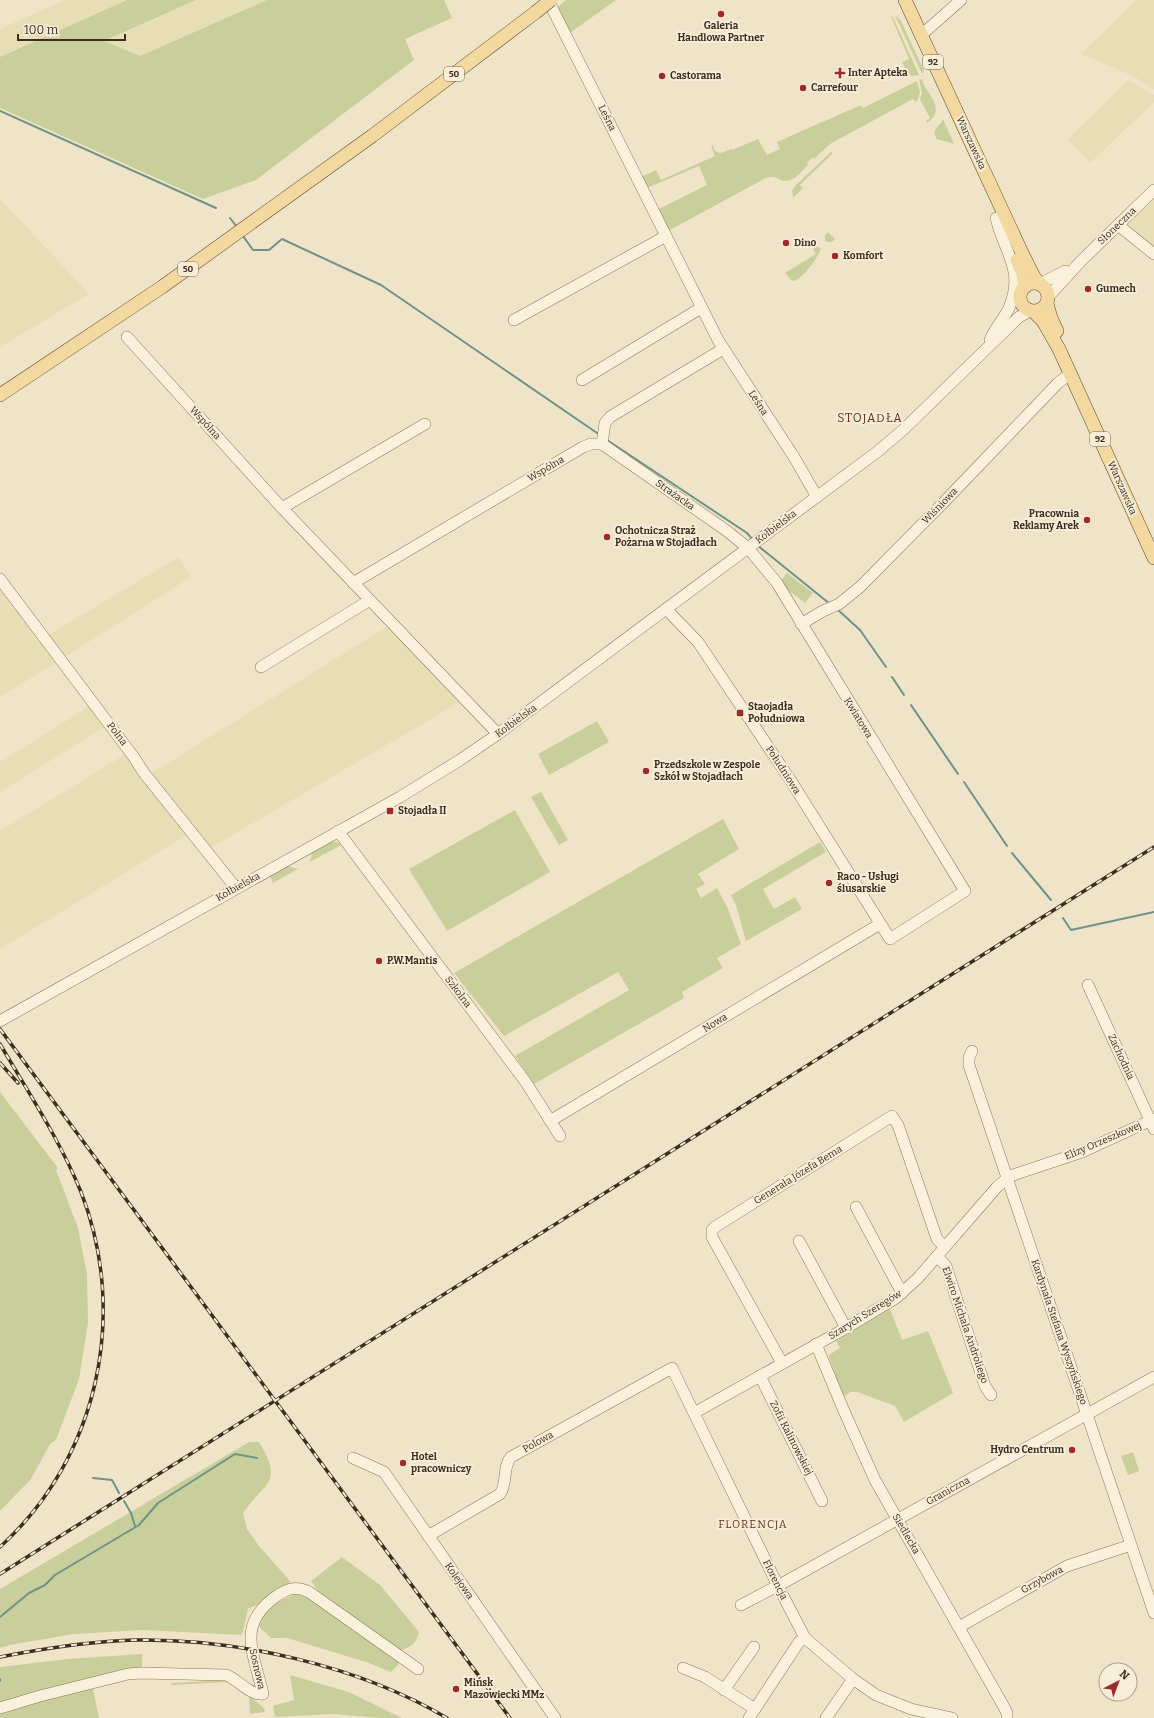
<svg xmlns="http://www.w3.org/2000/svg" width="1154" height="1718" font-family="Bitter,serif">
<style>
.farmland{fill:#e6deb5}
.green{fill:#c9cf9b}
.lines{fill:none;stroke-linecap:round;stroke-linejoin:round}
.stream{stroke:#6f938a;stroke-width:2}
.minor-casing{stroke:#8d765c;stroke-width:12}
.major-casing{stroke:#5b4430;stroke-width:14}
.minor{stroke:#faf1dc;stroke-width:11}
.major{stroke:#f3d9a0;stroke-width:13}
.rail-casing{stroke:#3d2e20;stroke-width:3.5}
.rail{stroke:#f7eed8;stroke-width:2;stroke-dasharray:6;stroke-linecap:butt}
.major-bridge-casing{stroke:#5b4430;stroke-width:14;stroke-linecap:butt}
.major-bridge{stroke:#f3d9a0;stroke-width:13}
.poi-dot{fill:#9e2a2b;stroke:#f7eed8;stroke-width:1.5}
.labels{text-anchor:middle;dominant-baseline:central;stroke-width:4;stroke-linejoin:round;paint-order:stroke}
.shield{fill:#f7eed8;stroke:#756857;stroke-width:1}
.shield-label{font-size:9px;font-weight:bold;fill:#3d2e20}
.poi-label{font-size:10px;font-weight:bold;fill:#3d2e20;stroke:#f7eed8;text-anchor:start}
.street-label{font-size:10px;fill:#3d2e20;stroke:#f7eed8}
.neighbourhood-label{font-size:11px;letter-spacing:1px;fill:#6b2e1e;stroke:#f7eed8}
.quarter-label{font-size:12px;letter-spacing:1px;fill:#6b2e1e;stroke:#f7eed8}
</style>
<rect width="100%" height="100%" fill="#f0e4c8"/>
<!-- farmland -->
<g class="farmland">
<polygon points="65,0 127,0 0,57 0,29"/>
<polygon points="196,0 267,0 140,56 103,42"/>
<polygon points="1136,0 1154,0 1154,89 1133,76 1081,54"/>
<polygon points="1128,80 1154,95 1154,102 1090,163 1068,139"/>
<polygon points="1154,195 1154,251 1124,225"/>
<polygon points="0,199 89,294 0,347"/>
<polygon points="179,557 191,577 63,658 47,636"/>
<polygon points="0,587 57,662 0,697"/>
<polygon points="388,626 460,702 207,850 149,775"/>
<polygon points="90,706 104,727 0,792 0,762"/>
<polygon points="126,754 187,835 0,949 0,831"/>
</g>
<!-- green -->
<g class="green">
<polygon points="127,0 196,0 104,41 140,56 267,0 444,0 452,18 405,39 414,60 256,180 203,199 0,108 0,57"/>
<polygon points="566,0 616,0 567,35 558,7"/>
<polygon points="895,15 901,21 924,71 922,74"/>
<polygon points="891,16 893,17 919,75 912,76 908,74 902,62 909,59"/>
<path d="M922,79C924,83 924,87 927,90C935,101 942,113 927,123L926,121L930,118L920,99L922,93L919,80Z"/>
<path d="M917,81L920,93L917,101L916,102L913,99L830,144L814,159L813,157L807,163L808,165C802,171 792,185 781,180C775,177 772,176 766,178L668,231L657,210L707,185L699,166L647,188L641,177L656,170L661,180L715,156L711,146L713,145L715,151L721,153L731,149L732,150L758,139L767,155L780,149L777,142L861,105L863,108Z"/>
<path d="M943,119L954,144L937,139C930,129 940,127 943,119Z"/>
<polygon points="831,152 833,153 800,185 803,188 793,198 792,191 795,186"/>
<polygon points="828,232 835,239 832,242 827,242 825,240 825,235"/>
<path d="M817,246L821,249C817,258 802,281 792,281L785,273L816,254L813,249Z"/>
<polygon points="787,573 813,593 805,603 779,583"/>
<polygon points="597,721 609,742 549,775 538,754"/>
<polygon points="541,792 568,840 559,845 531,797"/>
<polygon points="515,810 550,872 447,931 409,869"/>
<polygon points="723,819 739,849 698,874 705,884 696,889 701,898 717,888 728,909 741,944 717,958 723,968 682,992 684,998 534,1084 515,1056 629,990 618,972 504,1036 454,973"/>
<polygon points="331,842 337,842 341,845 310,862 312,853"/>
<polygon points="820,842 826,852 763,889 774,909 795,897 802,909 746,941 736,905 731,895"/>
<polygon points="288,866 298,869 273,883 270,876"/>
<polygon points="0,1092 58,1168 56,1170 78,1228 87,1274 88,1323 79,1379 56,1440 50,1444 31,1479 0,1511"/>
<polygon points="890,1309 902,1340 928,1331 953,1393 904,1422 895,1406 857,1392 850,1392 845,1396 842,1394 829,1357 829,1355 840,1348 836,1341"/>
<path d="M249,1442H259C285,1484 264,1482 243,1513L247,1529L259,1546L290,1581L289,1583L263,1602L248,1609L242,1635L143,1630L74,1634L10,1645L0,1648V1589Z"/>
<polygon points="1133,1452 1139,1471 1128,1475 1121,1456"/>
<path d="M342,1557L380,1585L419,1632C416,1644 411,1647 399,1651L322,1597L311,1581Z"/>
<path d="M297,1594L309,1595L399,1659L398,1665L391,1672L366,1662L287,1638H271L257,1625C270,1608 277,1600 297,1594Z"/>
<polygon points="142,1654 142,1671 0,1706 0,1667 67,1659"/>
<polygon points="290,1675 349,1692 402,1718 380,1718 333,1714 275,1717 273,1706 294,1700"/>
<polygon points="229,1680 229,1682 172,1685 171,1683"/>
<polygon points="92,1685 99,1718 0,1718 0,1710"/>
<polygon points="249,1695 265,1709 264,1712 250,1714"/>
</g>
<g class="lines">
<!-- stream -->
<g class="stream">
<polyline points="0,111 216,208"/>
<polyline points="230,218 237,227"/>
<polyline points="243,236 253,250 269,250 282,239 381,285 600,435"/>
<polyline points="607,440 747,533 753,540"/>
<polyline points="757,545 830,604"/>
<polyline points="837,609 860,630 886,667"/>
<polyline points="892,677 904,695"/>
<polyline points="911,705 958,774"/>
<polyline points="964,782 1007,846"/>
<polyline points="1012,853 1051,900"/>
<polyline points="1063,918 1071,930 1154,912"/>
<polyline points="93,1478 112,1480 119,1493"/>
<polyline points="124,1501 131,1513 135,1526"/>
<polyline points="0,1617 29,1593 45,1585 55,1575 139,1525 158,1503 235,1454 257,1458"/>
<polyline points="0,1679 0,1681"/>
</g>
<defs>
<g id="minor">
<polyline points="548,0 718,340 794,457 817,497"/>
<polyline points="920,34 927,30 961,0"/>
<polyline points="1118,225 1154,254"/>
<polyline points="1040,284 1065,271"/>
<polyline points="1049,296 1081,261 1154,190"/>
<polyline points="514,320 666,236"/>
<polyline points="127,337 282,508 498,734"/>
<path d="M990,340C995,328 1004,319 1009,308C1025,270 1004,252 996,218"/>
<polyline points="582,380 701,308"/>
<polyline points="602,444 727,531 748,548 777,583 965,891 890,939 791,781 698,642 666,609"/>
<polyline points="602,444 605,423 610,417 723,349"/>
<polyline points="282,508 425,424"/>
<polyline points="0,579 133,756 144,773 236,888"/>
<polyline points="353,583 583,447 591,444 602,444"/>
<polyline points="801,624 823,611 839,604 860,587 943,503 1058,383 1070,374"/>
<polyline points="261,667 370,600"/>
<polyline points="338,831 525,1081 560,1136"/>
<polyline points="1088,985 1154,1129"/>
<polyline points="0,1021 400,797 460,760 498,734 877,452 903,430 1019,317 1030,311"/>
<polyline points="972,1051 969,1058 969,1065 1154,1613"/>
<polyline points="550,1121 880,924"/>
<polyline points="856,1207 902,1293"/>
<polyline points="799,1241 846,1328"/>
<polyline points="937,1256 946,1266 985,1386 991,1395"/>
<polyline points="816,1344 844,1411 875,1480 1004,1707 1007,1713 1007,1718"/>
<polyline points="782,1363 712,1237 712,1230 715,1227 892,1116 898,1125 937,1239 945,1247"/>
<polyline points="760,1376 822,1501"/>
<polyline points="694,1413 846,1328 896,1298 918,1278 997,1187 1010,1176 1082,1152 1154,1119"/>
<polyline points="353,1458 384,1472 555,1718"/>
<path d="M428,1536L500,1494C508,1483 502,1467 511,1457L672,1368L778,1586L805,1638L853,1679L876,1695L911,1709L952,1718"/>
<polyline points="741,1605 783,1583 1154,1377"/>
<polyline points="959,1627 1067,1566 1131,1545"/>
<polyline points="683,1668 705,1677 755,1709"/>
<polyline points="724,1690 754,1647"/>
<path d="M0,1708L40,1696L128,1674L141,1673L226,1675C238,1679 250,1696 263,1694C254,1653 235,1624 278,1595C289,1588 297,1586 309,1592L418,1669"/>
<polyline points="749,1718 799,1642 805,1638"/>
<polyline points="826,1718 853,1679"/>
</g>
<g id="major">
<polyline points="905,0 1022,253 1034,277 1040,284"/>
<polyline points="1017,260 1023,274 1025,287"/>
<circle cx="1034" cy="297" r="14"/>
<polyline points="1047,304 1051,318 1057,331"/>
<polyline points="1034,312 1043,321 1059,349 1154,558"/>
<polyline points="0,395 162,287 372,136 536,12"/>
</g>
</defs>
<!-- minor casing -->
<use href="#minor" class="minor-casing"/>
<!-- major casing -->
<use href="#major" class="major-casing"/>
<!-- minor -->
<use href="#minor" class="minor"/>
<!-- major -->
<use href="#major" class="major"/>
<defs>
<g id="rail">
<polyline points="0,1029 510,1718"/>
<path d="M0,1044C28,1092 60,1140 81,1192C129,1315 98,1458 0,1547"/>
<polyline points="0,1063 18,1083"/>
<polyline points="0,1574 1154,847"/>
<path d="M0,1657C46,1648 92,1641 138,1640C240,1639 359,1666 447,1718"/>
</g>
</defs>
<!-- rail casing -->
<use href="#rail" class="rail-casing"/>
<!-- rail -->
<use href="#rail" class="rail"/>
<defs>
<polyline id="major-bridge" points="536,12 551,0"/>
</defs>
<!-- major-bridge casing -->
<use href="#major-bridge" class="major-bridge-casing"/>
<!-- major-bridge -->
<use href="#major-bridge" class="major-bridge"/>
</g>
<!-- markers -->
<g class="poi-dot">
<circle cx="721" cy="14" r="4"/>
<path d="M838 67h4v4h4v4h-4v4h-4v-4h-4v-4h4z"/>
<circle cx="662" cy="76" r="4"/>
<circle cx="803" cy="88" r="4"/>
<circle cx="786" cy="243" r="4"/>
<circle cx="835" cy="256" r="4"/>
<circle cx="1088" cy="289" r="4"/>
<circle cx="1087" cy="520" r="4"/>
<circle cx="607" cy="537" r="4"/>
<rect x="736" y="709" width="8" height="8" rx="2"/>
<circle cx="646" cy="771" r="4"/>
<rect x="386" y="807" width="8" height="8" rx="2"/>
<circle cx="829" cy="883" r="4"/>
<circle cx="379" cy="961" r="4"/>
<circle cx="1072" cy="1450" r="4"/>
<circle cx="403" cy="1463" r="4"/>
<circle cx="456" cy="1689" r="4"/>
</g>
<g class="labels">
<!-- shield labels -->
<g class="shield">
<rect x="923" y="55" width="20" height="14" rx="3"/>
<rect x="444" y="67" width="20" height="14" rx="3"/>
<rect x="178" y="262" width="20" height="14" rx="3"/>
<rect x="1090" y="432" width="20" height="14" rx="3"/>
</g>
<g class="shield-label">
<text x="933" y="62">92</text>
<text x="454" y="74">50</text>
<text x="188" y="269">50</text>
<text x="1100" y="439">92</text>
</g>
<!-- poi labels -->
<g class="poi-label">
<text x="721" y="26" text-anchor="middle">Galeria<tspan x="721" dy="12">Handlowa Partner</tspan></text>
<text x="848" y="73">Inter Apteka</text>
<text x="670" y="76">Castorama</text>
<text x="811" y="88">Carrefour</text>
<text x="794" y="243">Dino</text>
<text x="843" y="256">Komfort</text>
<text x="1096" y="289">Gumech</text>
<text x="1079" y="514" text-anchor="end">Pracownia<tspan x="1079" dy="12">Reklamy Arek</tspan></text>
<text x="615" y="531">Ochotnicza Straż<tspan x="615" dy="12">Pożarna w Stojadłach</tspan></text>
<text x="748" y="707">Staojadła<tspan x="748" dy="12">Południowa</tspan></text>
<text x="654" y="765">Przedszkole w Zespole<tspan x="654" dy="12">Szkół w Stojadłach</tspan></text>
<text x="398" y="811">Stojadła II</text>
<text x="837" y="877">Raco - Usługi<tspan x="837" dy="12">ślusarskie</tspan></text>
<text x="387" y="961">P.W.Mantis</text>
<text x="1064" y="1450" text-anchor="end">Hydro Centrum</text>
<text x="411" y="1457">Hotel<tspan x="411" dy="12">pracowniczy</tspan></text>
<text x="464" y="1683">Mińsk<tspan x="464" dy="12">Mazowiecki MMz</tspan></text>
</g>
<!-- street labels -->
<g class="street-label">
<text transform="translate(607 118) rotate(63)">Leśna</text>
<text transform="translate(971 143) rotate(65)">Warszawska</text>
<text transform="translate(1117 226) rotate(-44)">Słoneczna</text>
<text transform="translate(758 403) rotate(57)">Leśna</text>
<text transform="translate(205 423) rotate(48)">Wspólna</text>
<text transform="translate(546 469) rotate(-31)">Wspólna</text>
<text transform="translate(1122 488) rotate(66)">Warszawska</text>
<text transform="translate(675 495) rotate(35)">Strażacka</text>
<text transform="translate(940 506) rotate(-46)">Wiśniowa</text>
<text transform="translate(776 527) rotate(-37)">Kołbielska</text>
<text transform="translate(858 718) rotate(58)">Kwiatowa</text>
<text transform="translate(516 721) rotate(-36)">Kołbielska</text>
<text transform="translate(117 734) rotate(53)">Polna</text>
<text transform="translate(783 770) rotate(57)">Południowa</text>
<text transform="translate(238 887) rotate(-29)">Kołbielska</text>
<text transform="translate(458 992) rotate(53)">Szkolna</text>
<text transform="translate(715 1023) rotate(-31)">Nowa</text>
<text transform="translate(1121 1057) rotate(65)">Zachodnia</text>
<text transform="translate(1103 1141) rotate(-23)">Elizy Orzeszkowej</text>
<text transform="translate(798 1175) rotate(-32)">Generała Józefa Bema</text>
<text transform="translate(865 1315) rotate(-32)">Szarych Szeregów</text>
<text transform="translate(965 1325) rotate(71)">Elwiro Michała Androliego</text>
<text transform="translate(1059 1332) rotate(71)">Kardynała Stefana Wyszyńskiego</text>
<text transform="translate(791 1438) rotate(63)">Zofii Kalinowskiej</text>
<text transform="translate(538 1442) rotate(-29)">Polowa</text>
<text transform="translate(948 1491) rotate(-29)">Graniczna</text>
<text transform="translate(906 1534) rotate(60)">Siedlecka</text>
<text transform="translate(775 1580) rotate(64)">Florencja</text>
<text transform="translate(1042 1580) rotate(-29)">Grzybowa</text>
<text transform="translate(459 1581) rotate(55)">Kolejowa</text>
<text transform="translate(257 1669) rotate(77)">Sosnowa</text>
</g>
<!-- neighbourhood labels -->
<g class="neighbourhood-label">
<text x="753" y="1524">FLORENCJA</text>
</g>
<!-- quarter labels -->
<g class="quarter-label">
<text x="870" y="418">STOJADŁA</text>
</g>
</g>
<!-- north arrow -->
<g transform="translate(1118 1682) rotate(42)"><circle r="19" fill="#f7eed8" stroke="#ada18e"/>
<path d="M0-3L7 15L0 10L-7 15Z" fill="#9e2a2b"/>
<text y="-6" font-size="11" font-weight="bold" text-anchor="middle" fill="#3d2e20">N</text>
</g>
<!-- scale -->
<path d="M18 34v6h107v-6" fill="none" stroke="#3d2e20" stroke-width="2"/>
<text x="24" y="34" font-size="12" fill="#3d2e20" stroke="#f7eed8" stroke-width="3" paint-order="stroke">100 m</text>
</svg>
